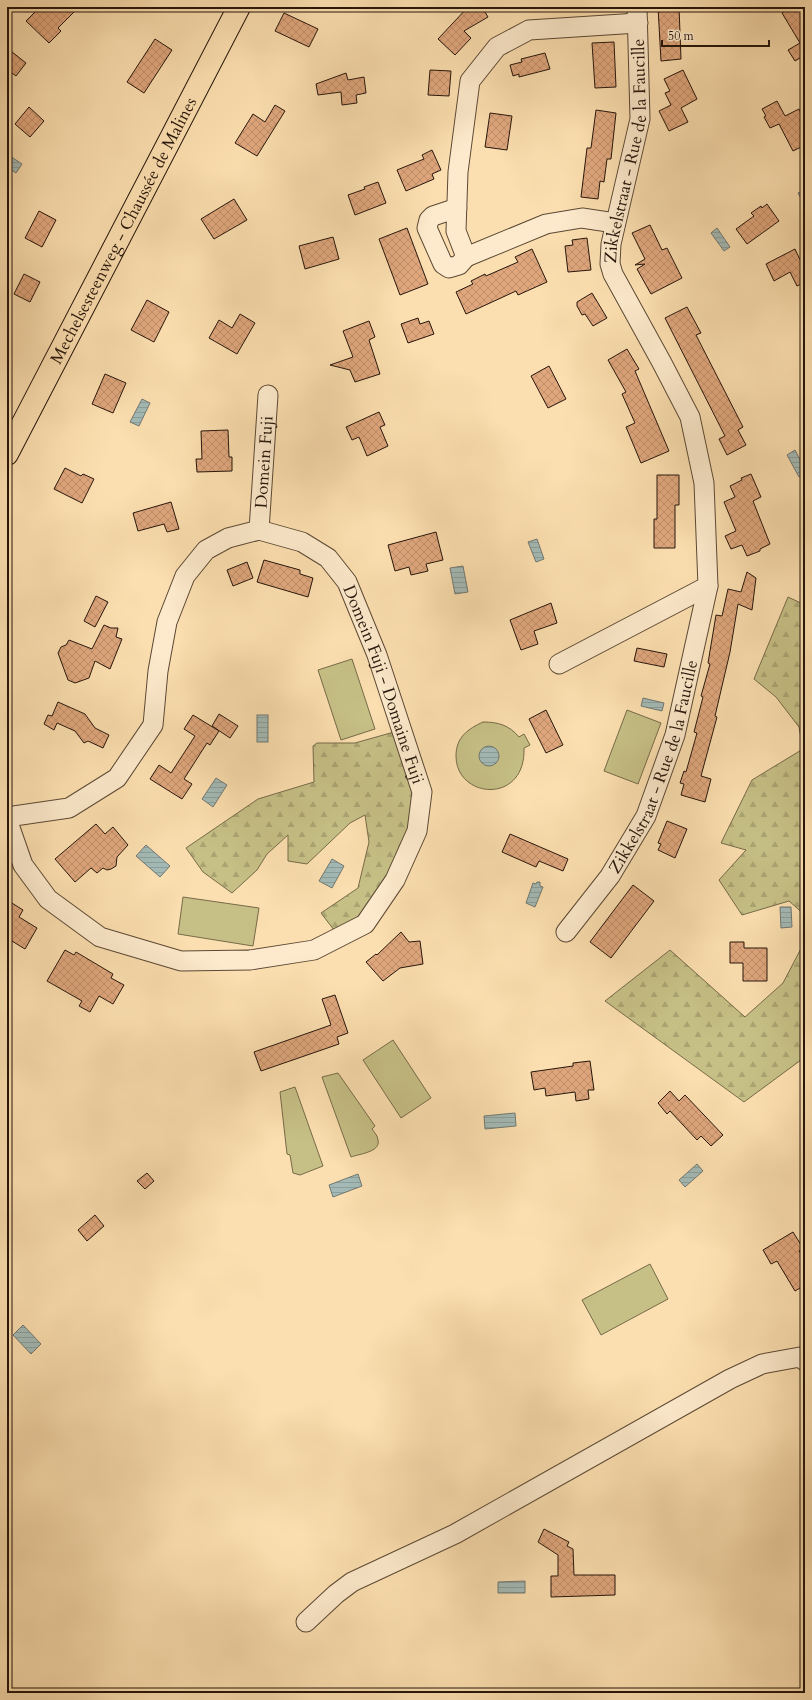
<svg xmlns="http://www.w3.org/2000/svg" width="812" height="1700" font-family="Cardo,serif">
<style>
.grass{fill:#c6c086;stroke:#766a48}
.forest{fill:url(#forest-firs);stroke:#766a48}
.water{fill:url(#water-rules);stroke:#717872}
.building{fill:url(#building-cross-hatch);stroke:#25150b}
.lines{fill:none;stroke-linecap:round;stroke-linejoin:round}
.minor-casing{stroke:#5b4834;stroke-width:21}
.major-casing{stroke:#25150b;stroke-width:24}
.minor{stroke:#fdeacc;stroke-width:19}
.major{stroke:#fcdfb0;stroke-width:22}
.labels{text-anchor:middle;dominant-baseline:central;stroke-width:3;stroke-linejoin:round;paint-order:stroke}
.street-label{font-size:17px;fill:#25150b;stroke:#fdeacc}
</style>
<defs>
<pattern id="forest-firs" width="22" height="20" patternUnits="userSpaceOnUse"><rect width="22" height="20" fill="#c6c086"/><path d="M5 1l3.5 6h-7zM16 11l3.5 6h-7z" fill="#aaa472"/></pattern>
<pattern id="water-rules" width="6" height="5" patternUnits="userSpaceOnUse"><rect width="6" height="5" fill="#a3bab6"/><path d="M0 2.5h6" fill="none" stroke="#8c9f9b"/></pattern>
<pattern id="building-cross-hatch" width="8" height="8" patternUnits="userSpaceOnUse"><rect width="8" height="8" fill="#e0a77d"/><path d="M0 0l8 8M0 8l8-8" fill="none" stroke="#c08f6b"/></pattern>
</defs>
<rect width="100%" height="100%" fill="#fcdfb0"/>
<filter id="stains"><feTurbulence type="fractalNoise" baseFrequency=".005" numOctaves="4"/><feColorMatrix values="0 0 0 0 .2 0 0 0 0 .09 0 0 0 0 .02 0 0 0 .5 -.17"/></filter>
<radialGradient id="worn" r=".72"><stop offset=".6" stop-color="#630" stop-opacity="0"/><stop offset="1" stop-color="#630" stop-opacity=".3"/></radialGradient>
<!-- grass -->
<g class="grass">
<polygon points="352,659 375,729 341,740 318,670"/>
<polygon points="627,710 661,723 638,784 604,771"/>
<path d="M483,722C498,722 509,725 519,737L524,734L530,745L524,748C526,805 456,799 456,756C456,737 468,729 483,722Z"/>
<polygon points="183,897 259,908 253,946 178,934"/>
<polygon points="393,1040 431,1098 401,1118 363,1060"/>
<path d="M338,1073L375,1126L372,1129C374,1132 378,1136 378,1140C381,1152 359,1154 351,1157L322,1077Z"/>
<polygon points="295,1087 323,1166 300,1175 293,1173 290,1155 287,1154 280,1092"/>
<polygon points="650,1264 668,1299 601,1335 582,1300"/>
</g>
<!-- forest -->
<g class="forest">
<polygon points="788,597 805,605 805,915 789,901 742,915 719,880 746,850 721,843 752,780 803,749 799,727 776,697 754,679"/>
<polygon points="394,732 418,793 411,835 378,891 353,923 334,930 321,913 358,888 369,842 365,815 350,823 307,864 288,861 288,835 267,854 257,870 232,893 203,872 186,848 258,799 314,782 313,746 317,743 355,743"/>
<polygon points="805,941 805,1057 744,1102 605,1001 670,950 745,1017 783,983"/>
</g>
<!-- water -->
<g class="water">
<polygon points="7,154 22,164 16,173 7,167"/>
<polygon points="805,186 805,206 798,193 801,192 801,188"/>
<polygon points="717,228 730,247 724,251 711,233"/>
<polygon points="142,399 150,403 139,426 130,422"/>
<polygon points="795,450 805,469 805,473 799,477 787,455"/>
<polygon points="537,539 544,559 536,562 528,542"/>
<polygon points="463,566 468,592 455,594 450,568"/>
<polygon points="643,698 664,703 662,711 641,706"/>
<rect x="257" y="715" width="11" height="27"/>
<circle cx="489" cy="756" r="10"/>
<polygon points="216,778 227,785 213,807 202,799"/>
<polygon points="146,845 170,866 160,877 136,856"/>
<polygon points="332,859 344,866 332,888 319,881"/>
<polygon points="537,882 540,882 540,886 543,887 535,907 526,903 533,883 536,884"/>
<polygon points="780,907 791,907 792,927 781,928"/>
<polygon points="515,1113 516,1126 485,1129 484,1116"/>
<polygon points="697,1164 703,1171 685,1187 679,1180"/>
<polygon points="358,1174 362,1186 333,1197 329,1185"/>
<polygon points="23,1325 41,1344 31,1354 13,1335"/>
<polygon points="525,1581 525,1593 498,1593 498,1582"/>
</g>
<!-- building -->
<g class="building">
<polygon points="40,7 79,7 58,28 61,31 49,43 26,21"/>
<polygon points="468,7 482,7 488,17 464,31 471,38 455,55 438,39"/>
<polygon points="658,7 679,7 681,59 661,61"/>
<polygon points="792,7 800,7 805,16 805,55 795,61 788,50 800,43 782,13"/>
<polygon points="284,13 318,29 309,47 275,31"/>
<polygon points="155,39 172,50 144,93 127,82"/>
<polygon points="614,42 616,87 595,88 592,43"/>
<polygon points="7,48 26,63 16,76 7,69"/>
<polygon points="545,53 550,69 519,77 519,74 513,76 510,65 522,62 521,59"/>
<polygon points="430,70 451,71 449,96 428,95"/>
<polygon points="683,70 697,99 681,108 688,122 669,131 659,111 671,105 665,93 670,91 664,79"/>
<polygon points="346,73 348,80 364,77 366,93 356,95 357,103 342,105 341,92 318,95 316,84"/>
<polygon points="777,101 785,116 799,109 805,121 805,145 793,151 779,124 770,128 764,117 766,116 762,109"/>
<polygon points="275,105 285,111 257,156 235,143 253,114 265,122"/>
<polygon points="29,107 44,121 30,137 15,124"/>
<polygon points="596,110 616,113 611,159 607,159 604,182 600,181 598,199 581,197 587,148 591,148"/>
<polygon points="490,113 512,116 507,150 485,147"/>
<polygon points="432,150 441,170 432,174 434,179 406,191 397,170 424,159 422,155"/>
<polygon points="378,182 386,203 355,215 348,195 365,189 364,187"/>
<polygon points="234,199 247,220 214,239 201,219"/>
<polygon points="767,204 779,221 747,244 736,229 754,216 751,213 761,206 762,208"/>
<polygon points="39,211 56,220 42,247 25,238"/>
<polygon points="650,225 662,250 667,248 682,278 651,294 637,269 645,264 635,265 645,259 632,233"/>
<polygon points="407,228 428,284 400,295 379,239"/>
<polygon points="333,237 339,259 305,269 299,246"/>
<polygon points="587,238 591,270 568,272 565,246 573,245 572,240"/>
<polygon points="532,249 547,282 518,295 516,291 466,314 456,292 473,284 471,281 485,274 486,276 518,262 515,257"/>
<polygon points="795,249 803,266 801,267 805,275 805,282 797,286 790,272 774,281 766,264"/>
<polygon points="24,274 40,282 30,302 14,294"/>
<polygon points="592,293 607,318 593,326 585,314 582,315 577,306 577,302"/>
<polygon points="147,300 169,312 154,342 131,330"/>
<polygon points="687,307 701,333 696,335 743,427 738,430 746,445 727,455 719,439 725,436 665,318"/>
<polygon points="240,314 255,323 237,354 209,338 219,320 232,328"/>
<polygon points="418,318 420,324 429,321 434,334 408,343 401,324"/>
<polygon points="369,321 375,337 369,340 380,374 355,382 350,370 330,365 353,357 343,331"/>
<polygon points="627,349 639,369 635,371 669,451 641,463 626,427 635,423 622,394 626,392 608,360"/>
<polygon points="549,366 566,399 548,408 531,376"/>
<polygon points="105,374 126,383 113,413 92,404"/>
<polygon points="379,412 385,425 380,427 388,446 367,456 359,437 352,440 346,427"/>
<polygon points="228,430 229,457 232,457 232,471 197,472 196,459 202,459 201,431"/>
<polygon points="65,468 81,476 83,474 94,479 82,503 54,489"/>
<polygon points="751,474 761,497 753,501 770,544 760,549 760,551 747,556 742,545 731,549 725,536 736,531 724,502 735,497 730,486 742,480 741,478"/>
<polygon points="657,475 679,475 679,505 675,505 675,548 654,548 654,519 657,519"/>
<polygon points="171,502 179,529 167,532 164,524 138,531 133,513"/>
<polygon points="436,532 443,560 426,564 428,571 411,575 409,567 395,571 388,545"/>
<polygon points="264,560 300,570 300,574 313,578 308,597 257,582"/>
<polygon points="247,562 253,578 233,586 227,570"/>
<polygon points="747,572 756,578 752,610 738,604 730,652 715,716 717,717 701,776 711,779 705,802 681,795 684,784 680,783 684,771 686,772 697,733 694,732 703,697 701,696 710,664 708,663 716,615 722,616 728,589 741,592"/>
<polygon points="96,596 108,602 95,627 84,621"/>
<polygon points="551,603 557,623 534,631 538,644 521,650 510,620"/>
<polygon points="104,625 111,628 118,628 116,637 122,639 110,669 95,661 89,678 75,683 68,680 58,653 61,647 66,645 69,640 92,649"/>
<polygon points="637,648 667,654 664,667 634,661"/>
<polygon points="58,702 85,714 95,728 109,735 103,748 88,741 84,743 75,731 57,723 54,730 44,724 48,715 52,716"/>
<polygon points="546,710 563,745 546,753 529,719"/>
<polygon points="219,714 238,726 230,738 212,726"/>
<polygon points="193,715 219,731 210,745 207,743 184,779 192,784 182,799 150,779 159,765 171,773 195,736 184,729"/>
<polygon points="667,821 687,829 675,858 658,850 661,844 658,843"/>
<polygon points="96,824 105,834 113,827 128,845 117,857 116,866 111,869 107,870 103,868 97,873 91,868 75,882 55,859"/>
<polygon points="510,834 568,859 563,871 539,861 536,867 502,852"/>
<polygon points="633,885 654,901 611,958 590,942"/>
<polygon points="7,900 23,910 19,917 37,928 25,949 7,938"/>
<polygon points="401,932 409,942 420,941 423,964 400,968 383,981 366,962 376,954 377,955"/>
<polygon points="730,942 744,942 744,948 767,948 767,981 743,981 743,963 730,963"/>
<polygon points="65,950 74,955 76,952 113,974 111,978 124,985 113,1004 99,996 90,1012 79,1006 82,1001 47,981"/>
<polygon points="335,995 348,1033 337,1037 339,1044 261,1071 254,1052 331,1025 322,999"/>
<polygon points="590,1061 594,1090 588,1090 589,1099 576,1101 575,1092 546,1096 545,1088 534,1090 531,1072 573,1066 573,1063"/>
<polygon points="670,1091 679,1101 685,1095 723,1135 711,1146 701,1136 697,1140 670,1111 667,1114 658,1103"/>
<polygon points="147,1173 154,1181 145,1189 137,1181"/>
<polygon points="95,1215 104,1226 87,1241 78,1230"/>
<polygon points="793,1232 803,1248 799,1251 805,1261 805,1285 795,1291 777,1261 771,1264 763,1250"/>
<polygon points="544,1529 569,1542 567,1546 573,1549 574,1575 615,1575 615,1595 551,1597 551,1576 558,1576 558,1555 538,1542"/>
</g>
<g class="lines">
<defs>
<g id="minor">
<polyline points="457,208 433,216 429,220 427,228 443,264 449,268 459,265 466,257 456,231 458,172 470,81 497,47 529,30 638,23"/>
<polyline points="466,257 546,224 582,218 615,223"/>
<path id="s1" d="M259,530L268,395"/>
<polyline points="559,664 708,586"/>
<path id="s2" d="M7,817L69,808L117,778L153,725L158,671L167,622L185,576L206,550L228,538L259,530L302,542L328,558L347,582L377,655L422,792L417,831L395,880L365,924L314,950L250,960L181,961L100,937L48,899L23,865L7,819"/>
<path id="s3" d="M566,932L610,876L646,816L675,735L708,586L704,483L690,417L662,363L613,274L610,264L611,244L640,119L637,7"/>
<polyline points="306,1622 336,1594 352,1582 455,1534 730,1379 762,1364 800,1357 805,1361"/>
</g>
<g id="major">
<path id="s4" d="M7,454L239,7"/>
</g>
</defs>
<!-- minor casing -->
<use href="#minor" class="minor-casing"/>
<!-- major casing -->
<use href="#major" class="major-casing"/>
<!-- minor -->
<use href="#minor" class="minor"/>
<!-- major -->
<use href="#major" class="major"/>
</g>
<g class="labels">
<!-- street labels -->
<g class="street-label">
<text stroke="none"><textPath href="#s3" startOffset="838">Zikkelstraat - Rue de la Faucille</textPath></text>
<text stroke="none"><textPath href="#s4" startOffset="252">Mechelsesteenweg - Chaussée de Malines</textPath></text>
<text stroke="none"><textPath href="#s1" startOffset="68">Domein Fuji</textPath></text>
<text stroke="none"><textPath href="#s2" startOffset="642">Domein Fuji - Domaine Fuji</textPath></text>
<text stroke="none"><textPath href="#s3" startOffset="190">Zikkelstraat - Rue de la Faucille</textPath></text>
</g>
</g>
<!-- margin -->
<rect width="812" height="1700" fill="none" stroke="#fcdfb0" stroke-width="24"/>
<rect x="8" y="8" width="796" height="1684" fill="none" stroke="#25150b" stroke-width="2"/>
<rect x="12" y="12" width="788" height="1676" fill="none" stroke="#25150b"/>
<!-- scale -->
<path d="M662 40v6h107v-6" fill="none" stroke="#25150b" stroke-width="2"/>
<text x="668" y="40" font-size="12" fill="#25150b" stroke="#fdeacc" stroke-width="3" paint-order="stroke">50 m</text>
<rect width="100%" height="100%" filter="url(#stains)"/>
<rect width="100%" height="100%" fill="url(#worn)"/>
</svg>
